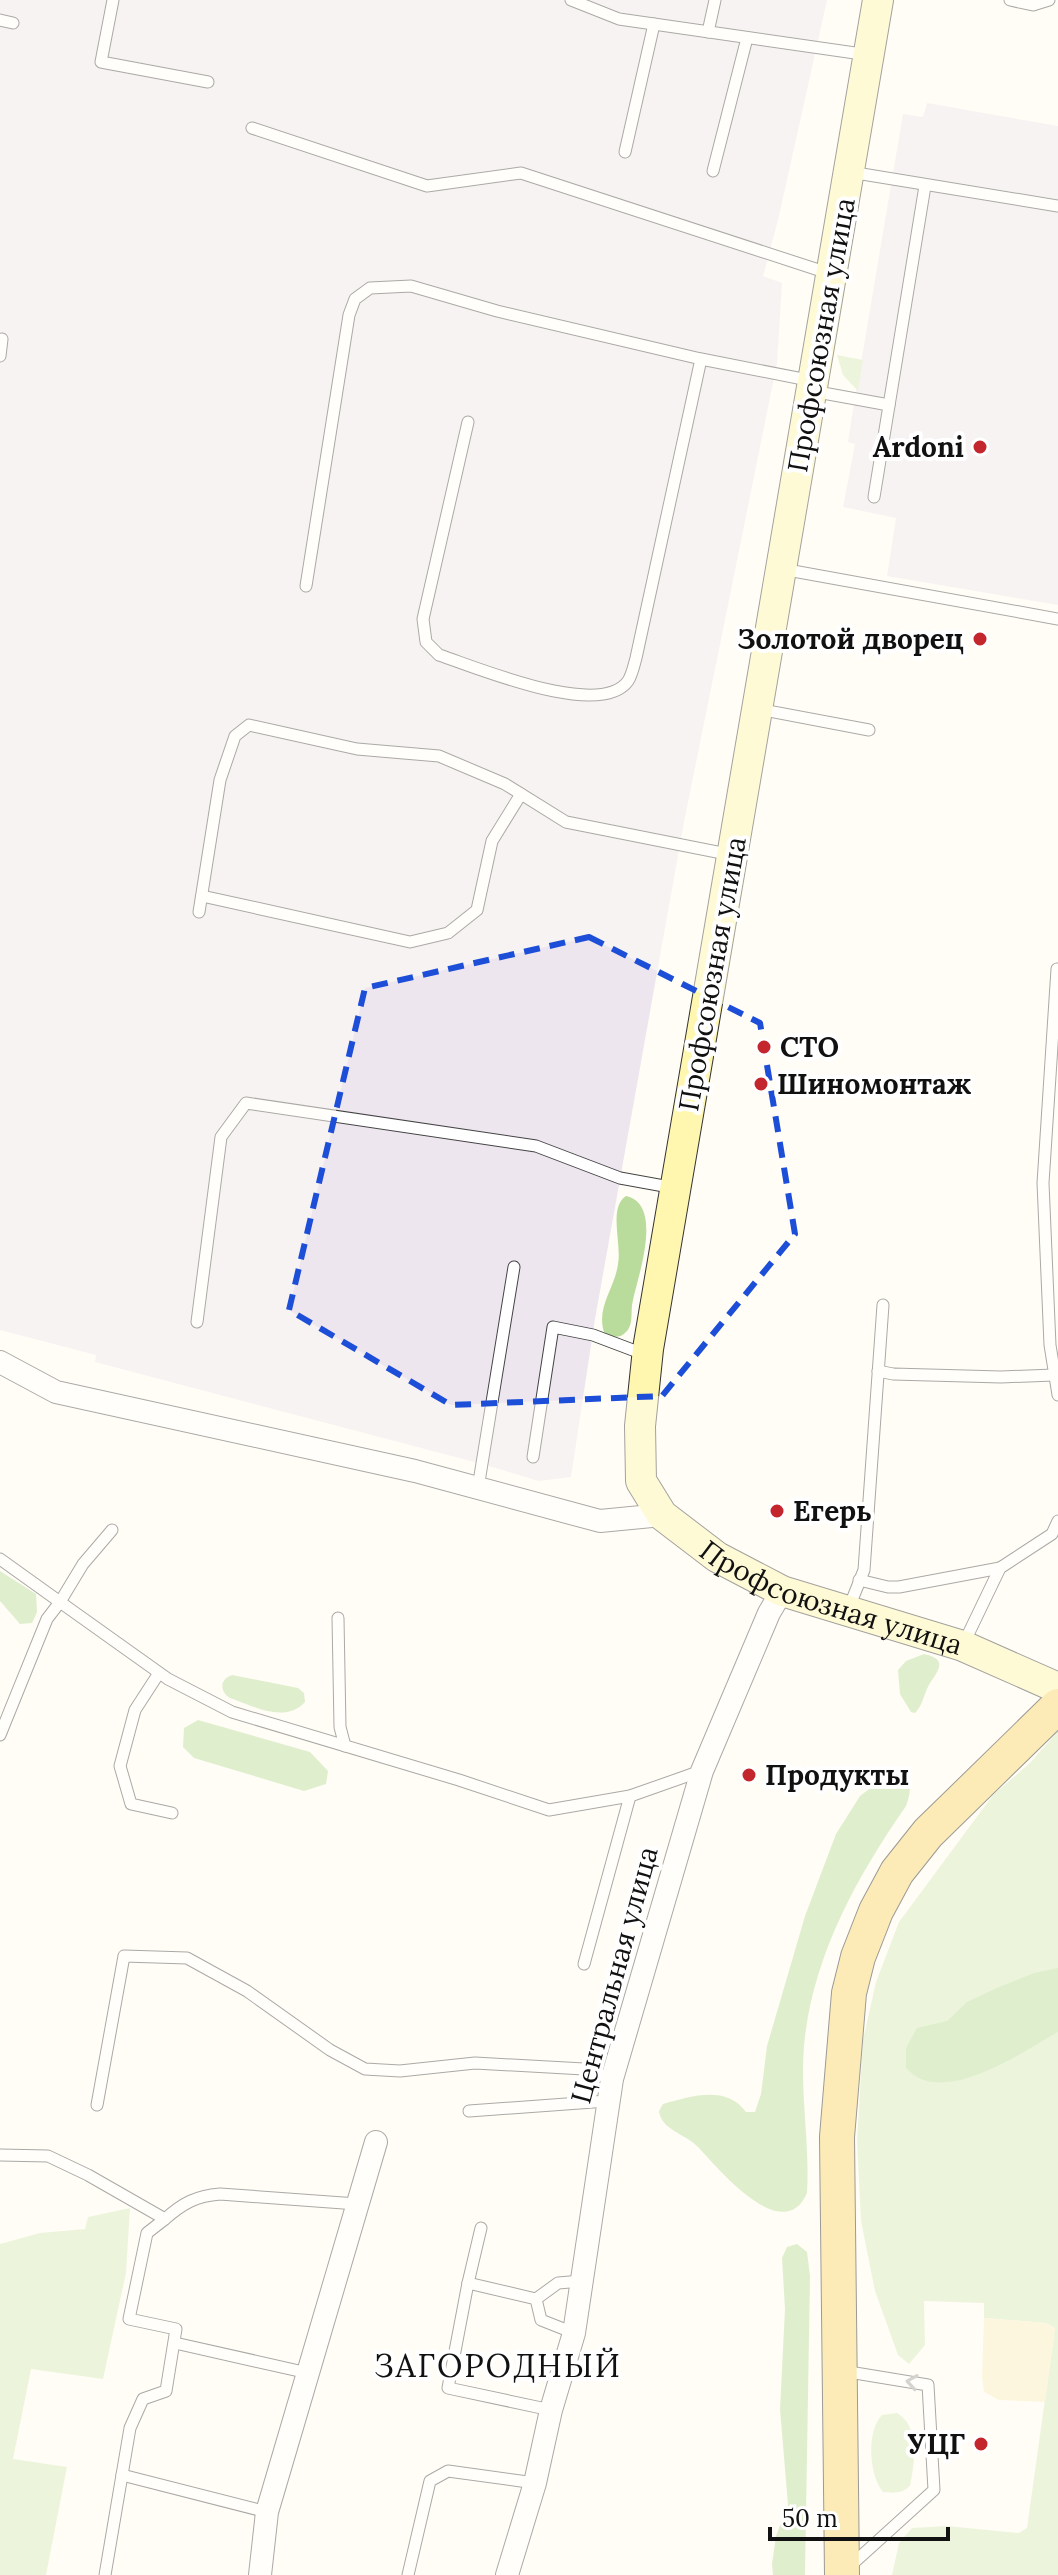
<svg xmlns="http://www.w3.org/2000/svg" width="1058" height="2575" font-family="Lora,serif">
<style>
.industrial{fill:#eee6ef}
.green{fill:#d5ebbd}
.forest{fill:#b9dc9c}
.sand{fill:#fbeec1}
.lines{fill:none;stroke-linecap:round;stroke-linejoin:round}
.lane-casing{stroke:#444;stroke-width:13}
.street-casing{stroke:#444;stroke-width:24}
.secondary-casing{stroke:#333;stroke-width:32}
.primary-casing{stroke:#222;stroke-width:36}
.lane{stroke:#fff;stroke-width:11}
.street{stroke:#fff;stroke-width:22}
.secondary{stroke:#fff6b0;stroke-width:30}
.primary{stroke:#f9d66b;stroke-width:34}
.oneway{stroke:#a0a0a0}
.marked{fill:none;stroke:#1d4ed8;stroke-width:6;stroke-dasharray:16 10;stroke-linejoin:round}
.poi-dot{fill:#c4262e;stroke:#fff;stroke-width:3}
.labels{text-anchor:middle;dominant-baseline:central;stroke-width:8;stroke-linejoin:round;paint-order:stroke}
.street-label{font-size:28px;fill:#111;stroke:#fff}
.poi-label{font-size:28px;font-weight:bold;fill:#111;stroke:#fff;text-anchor:start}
.quarter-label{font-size:32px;letter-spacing:2px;fill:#111;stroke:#fff}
</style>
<rect width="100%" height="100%" fill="#fffdf5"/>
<!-- industrial -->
<g class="industrial">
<polygon points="0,0 827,0 778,220 763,276 782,283 777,363 684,822 595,1319 571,1477 539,1481 482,1464 95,1362 96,1355 0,1330"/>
<polygon points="927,103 1058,126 1058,605 887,576 896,518 843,507 855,444 848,442 851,422 903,114 923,117"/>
</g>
<!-- green -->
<g class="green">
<polygon points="837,355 863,360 858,391 843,375"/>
<polygon points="1058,1731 1058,2575 892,2575 899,2543 912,2528 947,2526 1019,2533 1027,2528 1055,2328 1046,2323 984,2318 984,2303 924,2301 925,2345 909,2364 898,2355 875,2291 861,2221 857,2141 863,2040 876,1982 899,1922 993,1795 1030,1763"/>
<polygon points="130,2208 126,2273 103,2379 31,2369 13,2459 67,2467 46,2575 0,2575 0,2244 40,2233 85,2229 88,2217"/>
<path d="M897,2413C920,2426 915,2463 910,2486C901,2494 894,2493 883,2492C869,2475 866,2431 882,2415Z"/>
</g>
<!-- forest -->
<g class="forest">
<path d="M626,1196C664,1204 638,1276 633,1300C630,1310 634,1323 627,1331C620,1339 612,1338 604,1332C596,1307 615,1288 618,1264C622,1244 608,1208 626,1196Z"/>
<polygon points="0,1571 36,1594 37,1612 32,1623 20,1624 0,1601"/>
<path d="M924,1654C953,1660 933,1675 927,1689C923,1698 922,1706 915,1713L911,1712L900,1694L898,1670L906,1661Z"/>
<path d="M232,1675L298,1688L304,1693L305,1702C285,1724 253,1706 230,1698C219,1691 220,1679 232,1675Z"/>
<polygon points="198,1720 310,1752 328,1771 326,1784 304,1791 194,1758 183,1747 184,1728"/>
<path d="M898,1775C915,1776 910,1795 906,1806C856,1878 812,1958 804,2046C800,2095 810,2144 807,2193C783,2248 717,2167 698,2147C686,2134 661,2130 659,2111L663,2104C692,2096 726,2085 746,2112H755L761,2094L767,2046L805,1916L836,1834L860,1796L873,1786Z"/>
<path d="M1058,1968V2032C1022,2052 942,2109 906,2068V2048L917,2028L947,2021L967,2002L999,1987L1034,1973Z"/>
<polygon points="797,2244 807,2252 810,2276 805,2575 773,2575 772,2564 776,2536 788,2505 780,2409 785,2309 782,2258 787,2247"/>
</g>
<!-- sand -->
<polygon class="sand" points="984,2318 1046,2323 1055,2328 1045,2402 999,2400 984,2392 982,2377"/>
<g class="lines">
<defs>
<g id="lane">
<polyline points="113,0 101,62 208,82"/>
<polyline points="571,0 619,19 869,55"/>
<polyline points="1010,0 1033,5 1049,0"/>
<polyline points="0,20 13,23"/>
<polyline points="708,32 715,0"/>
<polyline points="252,128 427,186 521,173 831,274"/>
<polyline points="625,152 654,24"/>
<polyline points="713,171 747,38"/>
<polyline points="850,172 1058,206"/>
<polyline points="0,356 2,339"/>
<polyline points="812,391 889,405"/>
<path d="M468,422L423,619L426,642L439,655C476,667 600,720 628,681C632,675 634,665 636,658L701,359"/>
<polyline points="874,497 925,186"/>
<polyline points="782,569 1058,619"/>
<polyline points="306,586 349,315 355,299 370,288 411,286 497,311 701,359 813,381"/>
<polyline points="758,709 869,730"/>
<polyline points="202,896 410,942 448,933 477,910 492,841 521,794"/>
<polyline points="199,912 220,780 235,736 249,725 357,749 439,756 505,784 566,822 732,855"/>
<polyline points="1057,969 1043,1183 1050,1345 1058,1395"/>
<polyline points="197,1322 221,1137 246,1103 536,1146 620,1178 675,1188"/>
<polyline points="878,1371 893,1374 1001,1377 1054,1375"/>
<polyline points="533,1457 553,1327 593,1335 646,1355"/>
<polyline points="478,1488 514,1267"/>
<polyline points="0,1559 60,1602 83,1564 112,1530"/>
<polyline points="859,1580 888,1587 899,1587 1000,1568"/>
<polyline points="848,1610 864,1570 883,1305"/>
<polyline points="338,1618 340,1727 345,1746"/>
<polyline points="963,1645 1000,1568 1052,1534 1058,1521"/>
<polyline points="159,1673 135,1710 120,1766 131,1804 172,1813"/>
<polyline points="0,1735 47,1619 60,1602 168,1679 232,1712 459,1780 549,1810 630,1796 701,1771"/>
<polyline points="584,1964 630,1796"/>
<polyline points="97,2105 124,1956 187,1958 247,1991 330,2050 365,2069 400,2071 475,2063 584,2069 612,2079"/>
<polyline points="469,2111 607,2101"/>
<path d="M0,2155L48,2156L88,2175L165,2219C183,2203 196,2196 220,2194L357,2204"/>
<polyline points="468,2283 481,2228"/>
<polyline points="536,2299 558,2283 582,2281"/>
<polyline points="175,2343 308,2373"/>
<polyline points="843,2371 928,2385 934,2490 848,2568"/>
<polyline points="551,2410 448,2388 468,2283 536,2299 541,2320 574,2333"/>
<polyline points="122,2475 267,2512"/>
<polyline points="105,2575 130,2428 143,2399 166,2391 176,2329 129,2319 147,2233 165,2219"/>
<polyline points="408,2575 430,2481 448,2471 535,2483"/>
</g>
<g id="street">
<polyline points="0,1362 56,1392 415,1471 600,1521 662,1515"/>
<polyline points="260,2575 267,2512 376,2142"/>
<polyline points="507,2575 535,2483 551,2410 574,2333 612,2079 702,1771 769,1613 782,1591"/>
</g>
<g id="secondary">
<path id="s1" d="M878,0L648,1349L640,1426L641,1481L662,1515L717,1557L782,1591L963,1646L1058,1688"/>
</g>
<polyline id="primary" points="842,2575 837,2137 849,1993 858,1957 876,1911 897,1872 928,1833 1058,1706"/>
</defs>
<!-- lane casing -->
<use href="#lane" class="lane-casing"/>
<!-- street casing -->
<use href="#street" class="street-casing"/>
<!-- secondary casing -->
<use href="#secondary" class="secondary-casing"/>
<!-- primary casing -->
<use href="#primary" class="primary-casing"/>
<!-- lane -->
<use href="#lane" class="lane"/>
<!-- street -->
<use href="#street" class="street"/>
<!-- secondary -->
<use href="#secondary" class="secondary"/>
<!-- primary -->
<use href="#primary" class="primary"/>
</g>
<!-- one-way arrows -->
<defs><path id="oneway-chevron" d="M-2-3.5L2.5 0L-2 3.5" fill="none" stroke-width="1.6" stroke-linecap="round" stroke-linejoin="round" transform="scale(2)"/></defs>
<use class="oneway" href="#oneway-chevron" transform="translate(912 2382) rotate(-171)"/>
<!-- marked area -->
<path d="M0 0H1058V2575H0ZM589,937L760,1023L795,1234L662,1396L451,1405L289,1310L365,988Z" fill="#fffdf5" fill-opacity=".55" fill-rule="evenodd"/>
<path class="marked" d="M589,937L760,1023L795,1234L662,1396L451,1405L289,1310L365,988Z"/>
<!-- markers -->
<g class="poi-dot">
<circle cx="980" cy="447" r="8"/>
<circle cx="980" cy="639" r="8"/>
<circle cx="764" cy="1047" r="8"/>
<circle cx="761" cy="1084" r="8"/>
<circle cx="777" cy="1511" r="8"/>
<circle cx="749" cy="1775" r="8"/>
<circle cx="981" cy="2444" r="8"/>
</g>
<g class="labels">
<!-- street labels -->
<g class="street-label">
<text transform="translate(821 335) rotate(-80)">Профсоюзная улица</text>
<text transform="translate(712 974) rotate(-80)">Профсоюзная улица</text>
<text stroke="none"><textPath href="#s1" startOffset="1732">Профсоюзная улица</textPath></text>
<text transform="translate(614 1975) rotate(-75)">Центральная улица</text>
</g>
<!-- poi labels -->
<g class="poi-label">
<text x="964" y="447" text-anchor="end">Ardoni</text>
<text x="964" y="639" text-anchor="end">Золотой дворец</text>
<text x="780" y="1047">СТО</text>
<text x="777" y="1084">Шиномонтаж</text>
<text x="793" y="1511">Егерь</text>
<text x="765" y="1775">Продукты</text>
<text x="965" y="2444" text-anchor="end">УЦГ</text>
</g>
<!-- quarter labels -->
<g class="quarter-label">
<text x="498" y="2365">ЗАГОРОДНЫЙ</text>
</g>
</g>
<!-- scale -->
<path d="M770 2527v12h178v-12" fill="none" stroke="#111111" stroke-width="4"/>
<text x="782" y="2527" font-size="24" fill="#111111" stroke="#ffffff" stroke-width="6" paint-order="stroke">50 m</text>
</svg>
